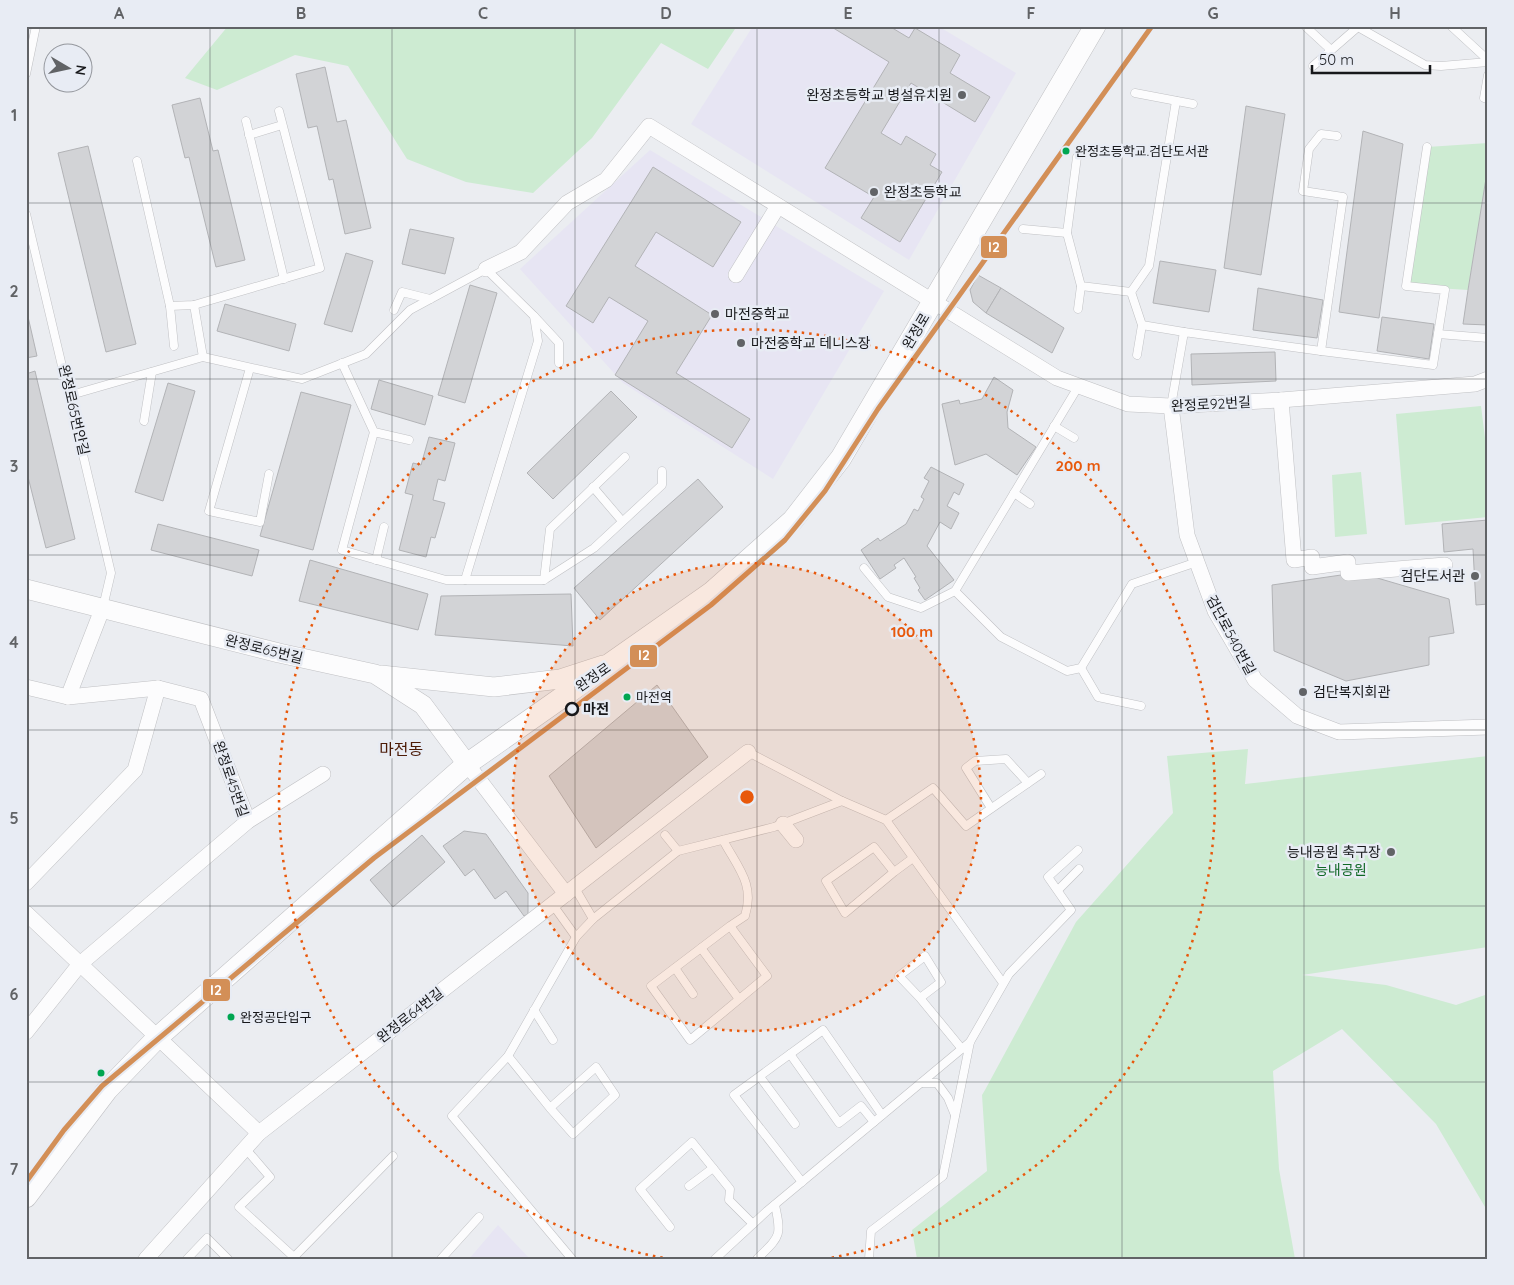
<svg xmlns="http://www.w3.org/2000/svg" width="1514" height="1285" font-family="Quicksand,'Noto Sans KR',sans-serif">
<style>
.education{fill:#e7e5f3}
.green{fill:#cdebd2}
.building{fill:#d2d3d6;stroke:#b2b3b6}
.lines{fill:none;stroke-linecap:round;stroke-linejoin:round}
.service-casing{stroke:#c0c1c4;stroke-width:9}
.minor-casing{stroke:#c0c1c4;stroke-width:16}
.tertiary-casing{stroke:#c0c1c4;stroke-width:20}
.secondary-casing{stroke:#c0c1c4;stroke-width:22}
.service{stroke:#fcfcfd;stroke-width:8}
.minor{stroke:#fcfcfd;stroke-width:15}
.tertiary{stroke:#fcfcfd;stroke-width:19}
.secondary{stroke:#fcfcfd;stroke-width:21}
.rail-1-casing{stroke:#e8ecf4;stroke-width:9}
.rail-1{stroke:#d38f57;stroke-width:5}
.grid{fill:none;stroke:#616366;stroke-width:1;stroke-opacity:0.55}
.ring{fill:none;stroke:#e8590c;stroke-width:2.5;stroke-dasharray:2.5 5}
.poi-dot{fill:#616366;stroke:#e8ecf4;stroke-width:2}
.bus-dot{fill:#00a651;stroke:#e8ecf4;stroke-width:2}
.stop-dot{fill:#e8ecf4;stroke:#17181b;stroke-width:2.5}
.labels{text-anchor:middle;dominant-baseline:central;stroke-width:5;stroke-linejoin:round;paint-order:stroke}
.bus-label{font-size:13px;fill:#17181b;stroke:#e8ecf4;text-anchor:start}
.poi-label{font-size:14px;fill:#17181b;stroke:#e8ecf4;text-anchor:start}
.street-label{font-size:14px;fill:#17181b;stroke:#e8ecf4}
.stop-label{font-size:14px;font-weight:bold;fill:#17181b;stroke:#e8ecf4;text-anchor:start}
.park-label{font-size:14px;fill:#106826;stroke:#e8ecf4}
.quarter-label{font-size:16px;fill:#4c1b07;stroke:#e8ecf4}
.centre{fill:#e8590c;stroke:#e8ecf4;stroke-width:2.5}
.ring-label{font-size:15px;text-anchor:middle;font-weight:bold;fill:#e8590c;stroke:#e8ecf4;stroke-width:5;stroke-linejoin:round;paint-order:stroke}
.line-badge{stroke:#e8ecf4;stroke-width:2}
.badge-label{font-size:14px;text-anchor:middle;font-weight:bold;fill:#fff}
.neatline{fill:none;stroke:#616366;stroke-width:2}
.grid-label{font-size:16px;text-anchor:middle;font-weight:bold;fill:#616366}
</style>
<rect width="100%" height="100%" fill="#ebedf1"/>
<!-- education -->
<g class="education">
<polygon points="753,26 938,26 1016,73 909,260 691,124"/>
<polygon points="650,150 884,291 773,479 623,383 520,269"/>
<polygon points="498,1225 530,1259 469,1259"/>
</g>
<!-- green -->
<g class="green">
<polygon points="228,26 737,26 708,69 661,43 592,138 533,193 466,182 407,159 348,66 295,55 217,90 185,78"/>
<polygon points="1488,143 1488,166 1468,290 1406,286 1427,147"/>
<polygon points="1481,406 1488,462 1488,517 1405,525 1396,414"/>
<polygon points="1361,472 1367,534 1335,537 1332,475"/>
<polygon points="1248,749 1245,784 1488,756 1488,947 1302,975 1386,985 1456,1005 1488,994 1488,1212 1436,1124 1342,1029 1273,1071 1279,1169 1295,1259 917,1259 912,1230 987,1171 982,1095 985,1090 1076,922 1173,813 1167,756"/>
</g>
<!-- building -->
<g class="building">
<polygon points="830,26 889,26 909,38 915,28 960,55 950,73 990,97 975,122 911,83 881,133 901,145 906,136 936,154 930,165 942,172 900,242 861,218 874,197 825,168 889,62"/>
<polygon points="325,67 337,122 346,120 371,228 345,234 333,179 329,180 317,126 308,128 296,74"/>
<polygon points="200,98 213,151 218,150 245,260 216,267 189,157 185,158 172,105"/>
<polygon points="1246,106 1285,114 1261,275 1224,268"/>
<polygon points="1363,131 1403,144 1379,318 1339,312"/>
<polygon points="88,146 136,344 106,352 58,153"/>
<polygon points="1488,166 1488,325 1463,324 1468,290"/>
<polygon points="653,167 741,222 713,267 656,232 635,266 712,315 676,373 750,419 732,448 615,375 648,321 609,297 593,323 566,306"/>
<polygon points="410,229 454,238 445,274 402,264"/>
<polygon points="346,253 373,261 352,332 324,324"/>
<polygon points="1160,261 1216,270 1209,312 1153,303"/>
<polygon points="978,275 1001,288 986,313 973,302 970,290"/>
<polygon points="470,285 497,293 465,403 438,395"/>
<polygon points="1001,288 1064,328 1052,353 986,313"/>
<polygon points="1258,288 1323,300 1317,338 1253,330"/>
<polygon points="225,304 296,324 289,351 217,331"/>
<polygon points="26,308 37,356 26,358"/>
<polygon points="1382,317 1434,324 1429,359 1377,351"/>
<polygon points="1275,352 1276,381 1192,385 1191,354"/>
<polygon points="35,371 75,539 46,548 26,469 26,374"/>
<polygon points="994,377 1013,390 1007,412 1008,428 1036,447 1017,475 986,454 955,465 942,404 959,400 960,404 982,399"/>
<polygon points="379,380 433,396 425,425 371,409"/>
<polygon points="168,383 195,391 163,501 135,492"/>
<polygon points="611,391 637,417 553,499 527,473"/>
<polygon points="301,392 351,405 313,550 260,536"/>
<polygon points="429,437 455,443 445,481 438,479 433,500 445,503 435,538 431,537 426,557 399,550 413,495 405,493 413,463 421,465"/>
<polygon points="931,467 964,484 959,495 954,492 947,506 959,513 951,529 940,522 927,546 954,580 925,600 918,590 920,588 914,578 916,577 904,558 894,565 896,568 880,579 861,550 878,538 880,541 906,524 914,509 918,511 924,499 921,497 929,481 924,478"/>
<polygon points="698,479 723,507 600,620 574,588"/>
<polygon points="1488,520 1488,604 1476,605 1473,549 1444,552 1442,524"/>
<polygon points="158,524 259,550 252,576 151,550"/>
<polygon points="310,560 428,594 418,630 299,601"/>
<polygon points="1348,574 1367,575 1449,599 1454,633 1429,637 1429,665 1346,681 1274,651 1272,585"/>
<polygon points="571,594 573,646 435,635 441,596"/>
<polygon points="657,685 708,757 596,848 549,776"/>
<polygon points="464,831 486,834 528,893 528,914 524,916 506,891 495,899 474,869 465,876 443,846"/>
<polygon points="422,835 445,862 393,907 370,880"/>
</g>
<g class="lines">
<defs>
<g id="service">
<polyline points="1305,26 1331,50"/>
<polyline points="1451,26 1488,60"/>
<polyline points="1358,27 1425,65 1441,66 1488,62"/>
<polyline points="1313,66 1359,26"/>
<polyline points="26,74 36,26"/>
<polyline points="1135,93 1193,104"/>
<polyline points="1484,98 1488,75"/>
<polyline points="246,121 284,279"/>
<polyline points="249,135 282,125"/>
<polyline points="1097,151 1085,148 1077,157 1067,233 1081,286 1131,292 1142,325"/>
<polyline points="137,161 170,306 194,305 320,268 279,111"/>
<polyline points="26,214 111,573 103,607"/>
<polyline points="1023,229 1067,233"/>
<polyline points="1131,292 1149,266 1176,101"/>
<polyline points="194,305 203,357"/>
<polyline points="170,306 174,346"/>
<polyline points="1078,309 1081,286"/>
<polyline points="394,310 402,292 430,299"/>
<polyline points="534,316 559,343 559,363"/>
<polyline points="1438,334 1488,338"/>
<polyline points="1321,351 1433,365 1445,290 1406,286 1427,147"/>
<polyline points="1137,355 1142,325 1184,332"/>
<polyline points="342,363 374,432 409,440"/>
<polyline points="250,368 209,511 260,522 269,474"/>
<polyline points="71,395 203,357 302,379 366,354 410,310 486,269 534,316 538,341 465,580"/>
<polyline points="1171,406 1184,332 1321,351 1343,197 1303,191 1309,149 1321,134 1337,136"/>
<polyline points="144,421 152,372"/>
<polyline points="1054,426 1074,438"/>
<polyline points="374,432 342,550 446,580 544,580 594,548 662,485 662,471"/>
<polyline points="593,487 622,521"/>
<polyline points="1014,493 1030,504"/>
<polyline points="376,560 384,527"/>
<polyline points="864,568 888,597 921,608 955,591 1078,387"/>
<polyline points="544,580 550,529 625,457"/>
<polyline points="955,591 1001,637 1067,671 1081,668 1132,584 1197,562"/>
<polyline points="1081,668 1098,697 1141,706"/>
<polyline points="748,752 842,801"/>
<polyline points="991,808 966,768 975,761 1006,759 1028,783"/>
<polyline points="886,820 933,788 966,826 1041,774"/>
<polyline points="665,835 678,851"/>
<path d="M723,840C738,868 755,884 745,916L730,926L767,976L690,1040L651,986L730,926"/>
<polyline points="894,872 845,913 826,881 874,847 894,872 913,858"/>
<polyline points="575,888 593,919"/>
<polyline points="1058,890 1079,869"/>
<polyline points="553,905 576,937"/>
<polyline points="701,948 739,999"/>
<polyline points="675,968 693,994"/>
<polyline points="920,998 899,976 925,956 941,982 920,998 962,1049"/>
<polyline points="534,1010 553,1040"/>
<polyline points="790,1054 839,1123 861,1106 874,1122"/>
<polyline points="508,1056 550,1108 596,1067 615,1095 573,1134 550,1108"/>
<polyline points="760,1077 795,1124"/>
<polyline points="921,1083 937,1083 948,1098 955,1115"/>
<polyline points="245,1148 270,1177 239,1207 296,1259"/>
<polyline points="802,1182 734,1095 823,1030 882,1115"/>
<polyline points="689,1186 713,1168"/>
<polyline points="670,1227 640,1189 692,1142 730,1189 729,1200 753,1224"/>
<polyline points="294,1257 393,1156"/>
<polyline points="187,1259 207,1238 228,1259"/>
<polyline points="441,1259 479,1217"/>
<polyline points="572,1259 452,1116 508,1056 576,937 593,919 678,851 774,827 842,801 886,820 1003,983"/>
<polyline points="715,1259 767,1211 970,1042"/>
<path d="M757,1259C780,1236 782,1237 775,1205"/>
<polyline points="869,1259 871,1231 943,1176 970,1042 1009,974 1071,910 1048,877 1078,850"/>
</g>
<g id="minor">
<polyline points="486,269 521,252 567,203 606,180 649,126 1057,378 1128,404 1171,406 1281,400 1475,384 1488,379"/>
<polyline points="736,275 778,206"/>
<polyline points="1281,400 1294,560 1312,557 1312,567 1348,562 1348,573 1445,565"/>
<polyline points="1171,406 1187,535 1215,611 1255,680 1297,716 1339,732 1488,727"/>
<polyline points="26,687 68,697 158,688 201,699 248,821"/>
<polyline points="68,697 103,607"/>
<polyline points="467,764 566,894"/>
<polyline points="783,824 796,840"/>
<polyline points="26,883 135,770 158,688"/>
<polyline points="26,913 259,1133"/>
<polyline points="26,1032 80,964 248,821 323,774"/>
<polyline points="146,1259 259,1133 748,752"/>
</g>
<g id="tertiary">
<polyline points="26,589 279,653 375,674 423,705 467,764"/>
<polyline points="381,675 494,687 560,679 603,665"/>
</g>
<polyline id="secondary" points="26,1197 107,1090 157,1038 467,764 712,592 793,520 841,458 1095,26"/>
</defs>
<!-- service casing -->
<use href="#service" class="service-casing"/>
<!-- minor casing -->
<use href="#minor" class="minor-casing"/>
<!-- tertiary casing -->
<use href="#tertiary" class="tertiary-casing"/>
<!-- secondary casing -->
<use href="#secondary" class="secondary-casing"/>
<!-- service -->
<use href="#service" class="service"/>
<!-- minor -->
<use href="#minor" class="minor"/>
<!-- tertiary -->
<use href="#tertiary" class="tertiary"/>
<!-- secondary -->
<use href="#secondary" class="secondary"/>
<defs>
<polyline id="rail-1" points="26,1182 64,1130 102,1086 374,858 711,605 785,540 825,491 878,409 1152,26"/>
</defs>
<!-- rail-1 casing -->
<use href="#rail-1" class="rail-1-casing"/>
<!-- rail-1 -->
<use href="#rail-1" class="rail-1"/>
</g>
<!-- grid -->
<path class="grid" d="M210,26V1259M392,26V1259M575,26V1259M757,26V1259M939,26V1259M1122,26V1259M1304,26V1259M26,203H1488M26,379H1488M26,555H1488M26,730H1488M26,906H1488M26,1082H1488"/>
<!-- distance rings -->
<circle cx="747" cy="797" r="234" fill="#e8590c" fill-opacity=".12"/>
<g class="ring">
<circle cx="747" cy="797" r="234"/>
<path d="M670 1259A468 468 0 1 1 824 1259"/>
</g>
<!-- markers -->
<g class="poi-dot">
<circle cx="962" cy="95" r="5"/>
<circle cx="874" cy="192" r="5"/>
<circle cx="715" cy="314" r="5"/>
<circle cx="741" cy="343" r="5"/>
<circle cx="1475" cy="576" r="5"/>
<circle cx="1303" cy="692" r="5"/>
<circle cx="1391" cy="852" r="5"/>
</g>
<g class="bus-dot">
<circle cx="1066" cy="151" r="4.5"/>
<circle cx="627" cy="697" r="4.5"/>
<circle cx="231" cy="1017" r="4.5"/>
<circle cx="101" cy="1073" r="4.5"/>
</g>
<circle class="stop-dot" cx="572" cy="709" r="6"/>
<g class="labels">
<!-- bus labels -->
<g class="bus-label">
<text x="1075" y="151">완정초등학교.검단도서관</text>
<text x="636" y="697">마전역</text>
<text x="240" y="1017">완정공단입구</text>
</g>
<!-- poi labels -->
<g class="poi-label">
<text x="952" y="95" text-anchor="end">완정초등학교 병설유치원</text>
<text x="884" y="192">완정초등학교</text>
<text x="725" y="314">마전중학교</text>
<text x="751" y="343">마전중학교 테니스장</text>
<text x="1465" y="576" text-anchor="end">검단도서관</text>
<text x="1313" y="692">검단복지회관</text>
<text x="1381" y="852" text-anchor="end">능내공원 축구장</text>
</g>
<!-- street labels -->
<g class="street-label">
<text transform="translate(916 331) rotate(-59)">완정로</text>
<text transform="translate(1211 404) rotate(-3)">완정로92번길</text>
<text transform="translate(74 410) rotate(77)">완정로65번안길</text>
<text transform="translate(1231 635) rotate(62)">검단로540번길</text>
<text transform="translate(264 649) rotate(14)">완정로65번길</text>
<text transform="translate(593 677) rotate(-35)">완정로</text>
<text transform="translate(231 779) rotate(71)">완정로45번길</text>
<text transform="translate(410 1015) rotate(-38)">완정로64번길</text>
</g>
<!-- stop labels -->
<g class="stop-label">
<text x="583" y="709">마전</text>
</g>
<!-- park labels -->
<g class="park-label">
<text x="1341" y="870">능내공원</text>
</g>
<!-- quarter labels -->
<g class="quarter-label">
<text x="401" y="749">마전동</text>
</g>
</g>
<circle cx="747" cy="797" r="8" class="centre"/>
<g class="ring-label">
<text x="1078" y="471">200 m</text>
<text x="912" y="637">100 m</text>
</g>
<g class="line-badge">
<rect x="980" y="235" width="28" height="24" rx="5" fill="#d38f57"/>
<rect x="629" y="644" width="29" height="24" rx="5" fill="#d38f57"/>
<rect x="202" y="978" width="29" height="24" rx="5" fill="#d38f57"/>
</g>
<g class="badge-label">
<text x="994" y="252">I2</text>
<text x="644" y="660">I2</text>
<text x="216" y="995">I2</text>
</g>
<!-- border -->
<rect width="1514" height="1285" fill="none" stroke="#e8ecf4" stroke-width="55"/>
<!-- north arrow -->
<g transform="translate(68 68) rotate(99)"><circle r="24" fill="#e8ecf4" stroke="#94979d"/>
<path d="M0-4L9 19L0 12L-9 19Z" fill="#616366"/>
<text y="-8" font-size="14" font-weight="bold" text-anchor="middle" fill="#17181b">N</text>
</g>
<!-- scale -->
<path d="M1312 65v8h118v-8" fill="none" stroke="#17181b" stroke-width="2.5"/>
<text x="1319" y="65" font-size="15" fill="#17181b" stroke="#e8ecf4" stroke-width="4" paint-order="stroke">50 m</text>
<rect x="28" y="28" width="1458" height="1230" class="neatline"/>
<g class="grid-label">
<text x="119" y="19">A</text>
<text x="301" y="19">B</text>
<text x="483" y="19">C</text>
<text x="666" y="19">D</text>
<text x="848" y="19">E</text>
<text x="1031" y="19">F</text>
<text x="1213" y="19">G</text>
<text x="1395" y="19">H</text>
<text x="14" y="121">1</text>
<text x="14" y="297">2</text>
<text x="14" y="472">3</text>
<text x="14" y="648">4</text>
<text x="14" y="824">5</text>
<text x="14" y="1000">6</text>
<text x="14" y="1175">7</text>
</g>
</svg>
